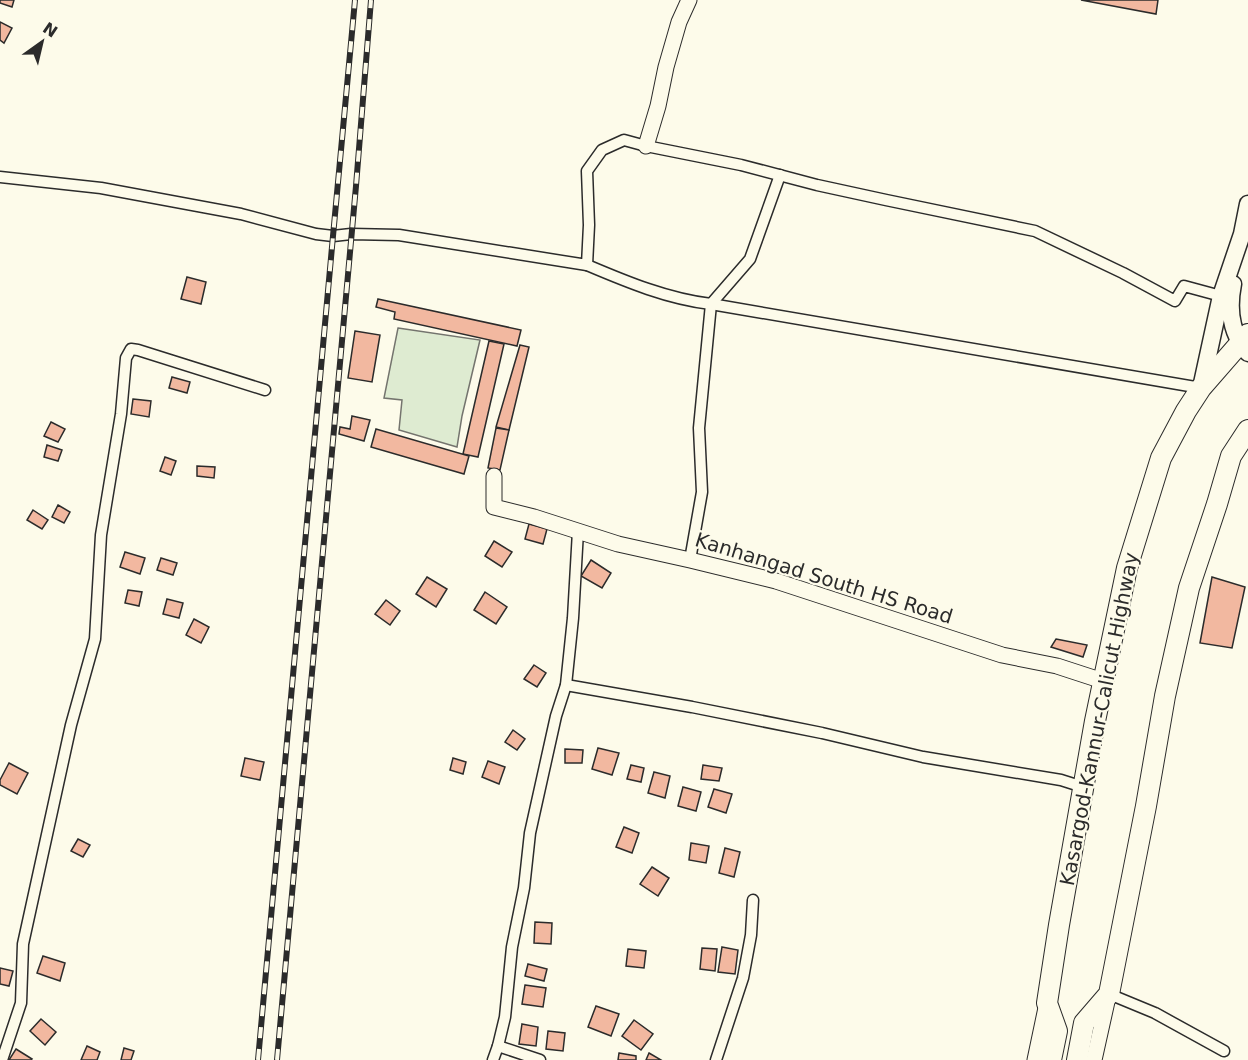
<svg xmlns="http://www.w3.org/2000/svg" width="1248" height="1060" font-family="'DejaVu Sans',sans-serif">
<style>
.green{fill:#deebd1;stroke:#74746e;stroke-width:1.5}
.building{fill:#f2b8a0;stroke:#2b2b2b;stroke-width:1.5}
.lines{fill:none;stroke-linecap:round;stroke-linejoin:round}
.street-casing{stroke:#2b2b2b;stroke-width:13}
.secondary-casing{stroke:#2b2b2b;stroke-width:17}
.primary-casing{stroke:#2b2b2b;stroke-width:19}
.highway-casing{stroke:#2b2b2b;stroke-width:22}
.street{stroke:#fdfbea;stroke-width:10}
.secondary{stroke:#fdfbea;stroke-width:15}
.primary{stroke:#fdfbea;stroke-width:16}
.highway{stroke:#fdfbea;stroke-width:20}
.rail-casing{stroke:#2b2b2b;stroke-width:6}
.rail{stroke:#fdfbea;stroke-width:4;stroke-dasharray:11;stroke-linecap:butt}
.labels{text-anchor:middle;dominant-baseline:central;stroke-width:4.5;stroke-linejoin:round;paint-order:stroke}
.street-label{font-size:20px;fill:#2b2b2b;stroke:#fdfbea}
</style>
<rect width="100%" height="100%" fill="#fdfbea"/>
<!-- green -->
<polygon class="green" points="398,328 480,340 462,416 457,447 399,430 402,400 384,398"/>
<!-- building -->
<g class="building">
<polygon points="0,0 14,0 12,7 0,3"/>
<polygon points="1081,0 1158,0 1156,14"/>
<polygon points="0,22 12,28 4,43 0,40"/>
<polygon points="187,277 206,282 201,304 181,299"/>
<polygon points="378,299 521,330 517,346 394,319 395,312 376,307"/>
<polygon points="355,331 380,335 372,382 348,378"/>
<polygon points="489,341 504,344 478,457 463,454"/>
<polygon points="520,345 529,347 509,430 496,427"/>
<polygon points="172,377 190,382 187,393 169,388"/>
<polygon points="133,399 151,401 149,417 131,414"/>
<polygon points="352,416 370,420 364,441 339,434 340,427 350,429"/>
<polygon points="51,422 65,429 58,442 44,436"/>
<polygon points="496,428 509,430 500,470 488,468"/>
<polygon points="376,429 469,456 464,474 371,447"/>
<polygon points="47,445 62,450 58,461 44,457"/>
<polygon points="165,457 176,461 171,475 160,471"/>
<polygon points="197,466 215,467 214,478 197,476"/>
<polygon points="58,505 70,512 64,523 52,517"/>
<polygon points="33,510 48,520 42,529 27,520"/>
<polygon points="529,524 547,529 543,544 525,539"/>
<polygon points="494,541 512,552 502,567 485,556"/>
<polygon points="125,552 145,558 140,574 120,567"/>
<polygon points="161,558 177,563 173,575 157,570"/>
<polygon points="591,560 611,573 602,588 581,576"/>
<polygon points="427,577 447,589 436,607 416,594"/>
<polygon points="1212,577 1245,587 1232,648 1200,643"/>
<polygon points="128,590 142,592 139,606 125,603"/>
<polygon points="485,592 507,607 496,624 474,610"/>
<polygon points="167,599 183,603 179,618 163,614"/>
<polygon points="386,600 400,611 390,625 375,614"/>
<polygon points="194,619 209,627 201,643 186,635"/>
<polygon points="1056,639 1087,645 1083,657 1051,647"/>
<polygon points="534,665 546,673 537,687 524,679"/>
<polygon points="513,730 525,739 517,750 505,742"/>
<polygon points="598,748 619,753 612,775 592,769"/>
<polygon points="565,749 583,750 582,763 565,763"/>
<polygon points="245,758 264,762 260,780 241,776"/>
<polygon points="453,758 466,762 463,774 450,770"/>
<polygon points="488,761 505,767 499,784 482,777"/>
<polygon points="9,763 28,773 17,794 0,785 0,780"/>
<polygon points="631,765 644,768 641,782 627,779"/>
<polygon points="703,765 722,768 719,781 701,779"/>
<polygon points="654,772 670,776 665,798 648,793"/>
<polygon points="683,787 701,792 696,811 678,806"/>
<polygon points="714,789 732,794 726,813 708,807"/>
<polygon points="624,827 639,833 632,853 616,847"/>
<polygon points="78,839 90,845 83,857 71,851"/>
<polygon points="691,843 709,846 706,863 689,860"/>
<polygon points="725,848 740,852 734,877 719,873"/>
<polygon points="652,867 669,878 658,896 640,884"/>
<polygon points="535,922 552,923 551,944 534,943"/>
<polygon points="722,947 738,950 735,974 718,972"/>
<polygon points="702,948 717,949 715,971 700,969"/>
<polygon points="628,949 646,951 644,968 626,966"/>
<polygon points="43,956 65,963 60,981 37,973"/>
<polygon points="528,964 547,969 544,981 525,976"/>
<polygon points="0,968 13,971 9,986 0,984"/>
<polygon points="525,985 546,988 543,1007 522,1004"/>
<polygon points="596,1006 619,1014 611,1036 588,1027"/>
<polygon points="41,1019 56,1032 45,1045 30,1031"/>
<polygon points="634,1020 653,1034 641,1050 622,1036"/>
<polygon points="522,1024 538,1027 536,1046 519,1044"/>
<polygon points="548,1031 565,1033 563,1051 546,1049"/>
<polygon points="87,1046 100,1052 97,1060 81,1060"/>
<polygon points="124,1048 134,1051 131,1060 121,1060"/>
<polygon points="16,1049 32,1059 31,1060 9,1060"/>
<polygon points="619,1053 636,1056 636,1060 618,1060"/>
<polygon points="649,1053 661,1060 646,1060"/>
</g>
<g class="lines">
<defs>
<g id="street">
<polyline points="0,177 101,188 241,214 316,234 333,236 351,234 399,235 587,265 589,225 587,171 602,150 624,140 646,146 741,165 817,185 886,200 1035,231 1123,273 1175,301 1184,286 1221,296"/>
<path d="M587,265C627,282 668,299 711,304L1201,388"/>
<polyline points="690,560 702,492 699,428 711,304 750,259 780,175"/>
<polyline points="566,685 692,707 822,733 923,757 1061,780 1083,787"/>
<polyline points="1109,994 1155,1013 1224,1051"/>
<polyline points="498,1046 540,1060"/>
<polyline points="2,1060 21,1003 23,944 71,725 95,639 101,535 121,414 126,358 131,349 138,350 265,390"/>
<polyline points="493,1060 498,1046 505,1017 512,947 524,888 530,833 556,716 566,685 573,618 578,531"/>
<polyline points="716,1060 743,978 751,935 753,900"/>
</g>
<g id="secondary">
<polyline points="646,146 658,106 666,67 679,22 689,0"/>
<polyline points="494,476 494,507 534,517 618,544 690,560 776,581 1002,655 1057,666 1103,681"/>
<polyline points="1035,1060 1047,1003"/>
<polyline points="1094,1060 1108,997"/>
</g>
<g id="primary">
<path d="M1233,284C1228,309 1230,333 1248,353"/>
<polyline points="1201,388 1221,296 1242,234 1248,204"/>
</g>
<g id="highway">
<polyline points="1051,1060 1057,1031 1047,1003 1059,925 1095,721 1127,568 1161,458 1186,411 1201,388 1248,334"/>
<polyline points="1077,1060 1084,1023 1109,994 1146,806 1165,696 1189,588 1217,504 1231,456 1248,430"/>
</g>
</defs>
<!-- street casing -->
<use href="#street" class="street-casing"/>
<!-- secondary casing -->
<use href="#secondary" class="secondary-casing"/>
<!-- primary casing -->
<use href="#primary" class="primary-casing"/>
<!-- highway casing -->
<use href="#highway" class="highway-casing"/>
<!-- street -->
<use href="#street" class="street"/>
<!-- secondary -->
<use href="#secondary" class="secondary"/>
<!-- primary -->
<use href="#primary" class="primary"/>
<!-- highway -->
<use href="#highway" class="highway"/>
<defs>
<g id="rail">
<polyline points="258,1060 333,236 355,0"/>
<polyline points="277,1060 356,186 371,0"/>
</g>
</defs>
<!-- rail casing -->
<use href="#rail" class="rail-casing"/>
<!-- rail -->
<use href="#rail" class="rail"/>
</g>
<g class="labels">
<!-- street labels -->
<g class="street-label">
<text transform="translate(824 578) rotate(17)">Kanhangad South HS Road</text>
<text transform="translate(1099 719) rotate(-79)">Kasargod-Kannur-Calicut Highway</text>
</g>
</g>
<!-- north arrow -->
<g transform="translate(42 42) rotate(34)" stroke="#fdfbea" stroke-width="4.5" paint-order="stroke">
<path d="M0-4.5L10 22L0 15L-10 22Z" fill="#2b2b2b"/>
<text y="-9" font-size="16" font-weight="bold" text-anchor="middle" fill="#2b2b2b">N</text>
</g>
</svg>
